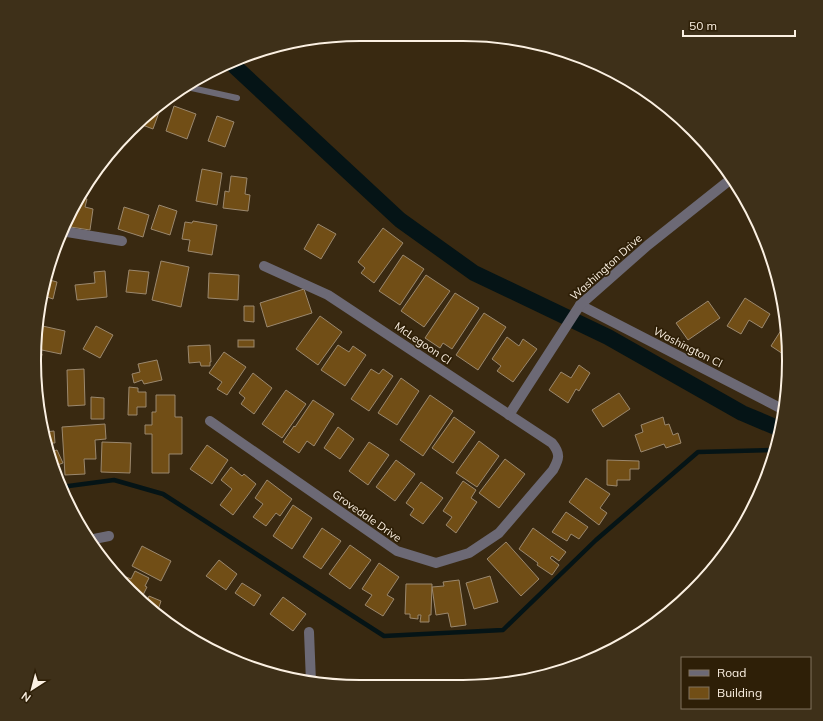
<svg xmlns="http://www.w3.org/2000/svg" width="823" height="721" font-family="Mulish,sans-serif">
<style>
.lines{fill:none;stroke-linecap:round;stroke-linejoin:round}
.stream{stroke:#051416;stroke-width:4.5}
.canal{stroke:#051416;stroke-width:16}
.building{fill:#714e16;stroke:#9b886e}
.service{stroke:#6c6975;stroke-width:6}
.minor{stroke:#6c6975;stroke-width:10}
.labels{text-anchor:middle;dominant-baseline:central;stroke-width:3.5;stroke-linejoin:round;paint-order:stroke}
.street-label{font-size:11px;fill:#fbf0e2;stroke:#2e1f07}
.rim{fill:none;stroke:#fbf0e2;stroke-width:2}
</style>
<rect width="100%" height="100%" fill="#392911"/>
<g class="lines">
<!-- stream -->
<polyline class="stream" points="61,487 114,480 163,494 384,636 503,630 596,540 698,452 776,450"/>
<!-- canal -->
<polyline class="canal" points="230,62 400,220 474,273 608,337 742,413 780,429"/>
</g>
<!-- building -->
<g class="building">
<polygon points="162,104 153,129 137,123 145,115"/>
<polygon points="174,106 196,114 187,139 166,131"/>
<polygon points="217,116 234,122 225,147 208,141"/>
<polygon points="202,169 222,173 217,205 196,201"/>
<polygon points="231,176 247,178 245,194 250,195 248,211 223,208 225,191 229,192"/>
<polygon points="81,198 87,199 85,207 93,209 90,230 64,226"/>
<polygon points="159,205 177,211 170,235 151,229"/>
<polygon points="124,207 149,215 143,237 118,229"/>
<polygon points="193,221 217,225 212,255 188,251 190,240 182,239 185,222 192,223"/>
<polygon points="318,224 336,234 321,259 304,249"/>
<polygon points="383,228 403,243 374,283 361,273 365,268 358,262"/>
<polygon points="403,255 424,269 400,305 379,291"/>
<polygon points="161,261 189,267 181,307 152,300"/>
<polygon points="129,270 149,272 146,294 126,292"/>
<polygon points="105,271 107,297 77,300 75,285 95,283 94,272"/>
<polygon points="209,273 239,275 238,300 208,298"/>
<polygon points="426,275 450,291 424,327 401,311"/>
<polygon points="46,279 57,282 53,299 41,295"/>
<polygon points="304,289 312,313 267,327 260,303"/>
<polygon points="455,293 479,308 452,349 443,343 440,348 425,338"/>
<polygon points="745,298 770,314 762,328 749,320 741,334 727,326"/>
<polygon points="708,301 720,318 688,340 676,323"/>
<polygon points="244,306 254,306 254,322 244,321"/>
<polygon points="484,313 506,327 478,370 456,355"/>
<polygon points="320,316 342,332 318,365 296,349"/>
<polygon points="785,324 786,325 787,348 783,354 771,346"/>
<polygon points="38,325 65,331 61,354 37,349"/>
<polygon points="96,326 113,335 100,358 83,349"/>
<polygon points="507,337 519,346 523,339 537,349 513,382 497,371 501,366 492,359"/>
<rect x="238" y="340" width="16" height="7"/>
<polygon points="210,345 211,362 210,362 210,366 201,366 200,362 189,363 188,346"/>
<polygon points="338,345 349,352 353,346 366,355 345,386 321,370"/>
<polygon points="224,352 246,367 227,395 217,389 222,382 209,373"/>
<polygon points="37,353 42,354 38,374 35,374"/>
<polygon points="157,360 162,380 144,384 142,380 134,383 132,374 140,372 138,364"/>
<polygon points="579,365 590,373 579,391 576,389 568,403 549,390 561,372 571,378"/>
<polygon points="84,369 85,405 68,406 67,370"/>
<polygon points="371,369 379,374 383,369 393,376 369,411 351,399"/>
<polygon points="253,373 272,388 254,414 241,404 245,398 239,393"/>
<polygon points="401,378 419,391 397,425 378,413"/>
<polygon points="129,387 138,388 138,392 146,392 146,407 137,407 137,415 128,415"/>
<polygon points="286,390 306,404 282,438 262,424"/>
<polygon points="619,393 630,409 603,427 592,410"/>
<polygon points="156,395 175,395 175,417 182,417 182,454 169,454 169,473 152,473 152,434 145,434 145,425 152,425 152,412 156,412"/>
<polygon points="430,395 453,411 423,456 400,440"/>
<polygon points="91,397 104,398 104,419 91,419"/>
<polygon points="313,400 334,414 314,446 307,441 299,453 283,442 294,426 295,427"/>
<polygon points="454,417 475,432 453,463 432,448"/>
<polygon points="663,417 665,425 669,424 673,435 678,433 681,443 666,448 664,444 641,452 635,435 643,432 641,425"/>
<polygon points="105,424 106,439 95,440 96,459 84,459 85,474 65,475 62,427"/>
<polygon points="338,427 354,439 340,459 324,448"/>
<polygon points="54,431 55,443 47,443 45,432"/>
<polygon points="479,441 499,456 477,487 456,473"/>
<polygon points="102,442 131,443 130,473 101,472"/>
<polygon points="369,442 389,455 368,485 349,471"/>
<polygon points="207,445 228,460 212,484 190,469"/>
<polygon points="57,450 63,463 52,467 49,453"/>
<polygon points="505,459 525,474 499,508 479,493"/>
<polygon points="396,460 415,474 395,501 376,487"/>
<polygon points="607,460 639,461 639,469 630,469 630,480 617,480 617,486 607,485"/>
<polygon points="231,467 242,476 244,474 256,484 233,515 220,505 232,489 221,480"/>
<polygon points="586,478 610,494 600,508 607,513 599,525 569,502"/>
<polygon points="267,480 292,499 280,516 276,513 266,526 253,517 263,504 255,498"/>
<polygon points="463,481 476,490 471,498 477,502 456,533 446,525 452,517 443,511"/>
<polygon points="421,482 443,498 423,524 410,515 414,509 406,503"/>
<polygon points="293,505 312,518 292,549 273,536"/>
<polygon points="566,512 588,527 579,539 571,534 567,541 552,532"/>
<polygon points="73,513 79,513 81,529 78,524"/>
<polygon points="322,528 341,541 321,569 303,557"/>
<polygon points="533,528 566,552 559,561 552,556 550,558 559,565 552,575 537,565 538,563 519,549"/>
<polygon points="506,542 539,579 521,596 487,559"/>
<polygon points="350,545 371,560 350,589 329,574"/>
<polygon points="142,546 171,561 161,581 132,566"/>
<polygon points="219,560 237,574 226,590 206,576"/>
<polygon points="379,563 399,577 387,595 394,599 383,616 365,605 372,595 362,589"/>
<polygon points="135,571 149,578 145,586 147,587 141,599 115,576 117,573 131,579"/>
<polygon points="490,576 498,602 474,609 466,583"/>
<polygon points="459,580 466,625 451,627 448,613 436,615 432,587 444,586 443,582"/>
<polygon points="242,583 261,595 254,606 235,593"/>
<polygon points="406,584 432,584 431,615 429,615 429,622 420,622 421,615 418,615 418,619 410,618 410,614 405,614"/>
<polygon points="149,596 161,601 158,610 165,613 163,618 146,603"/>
<polygon points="283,597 306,614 293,631 270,614"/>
</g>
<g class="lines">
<!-- service -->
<polyline class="service" points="187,87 237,98"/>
<!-- minor -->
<g class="minor">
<polyline points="61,231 122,241"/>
<polyline points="580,305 784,410"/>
<polyline points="509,415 580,305 648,245 731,179"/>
<path d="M210,421L397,551L436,563L469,553L499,533L553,470C559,459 561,454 552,443L328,295L264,266"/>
<polyline points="89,540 109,536"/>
<polyline points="309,632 311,682"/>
</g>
</g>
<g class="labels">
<!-- street labels -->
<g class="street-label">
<text transform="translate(606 267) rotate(-42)">Washington Drive</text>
<text transform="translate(423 343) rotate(34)">McLegoon Cl</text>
<text transform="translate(688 347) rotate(27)">Washington Cl</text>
<text transform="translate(367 516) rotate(35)">Grovedale Drive</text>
</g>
</g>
<!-- crop -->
<path d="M0 0H823V721H0ZM360 41H463A319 319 0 0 1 782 360V361A319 319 0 0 1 463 680H360A319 319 0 0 1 41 361V360A319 319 0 0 1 360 41Z" fill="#3e3019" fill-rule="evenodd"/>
<path class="rim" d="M360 41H463A319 319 0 0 1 782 360V361A319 319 0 0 1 463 680H360A319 319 0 0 1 41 361V360A319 319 0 0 1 360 41Z"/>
<!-- legend -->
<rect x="681" y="657" width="130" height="52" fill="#2e1f07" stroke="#80735f"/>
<rect x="689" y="670" width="20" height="6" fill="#6c6975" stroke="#80735f"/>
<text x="717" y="677" font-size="12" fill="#fbf0e2">Road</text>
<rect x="689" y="687" width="20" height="12" fill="#714e16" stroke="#80735f"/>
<text x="717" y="697" font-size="12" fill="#fbf0e2">Building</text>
<!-- north arrow -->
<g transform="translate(32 689) rotate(216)" stroke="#2e1f07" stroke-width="3" paint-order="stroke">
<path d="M0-3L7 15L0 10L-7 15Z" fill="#fbf0e2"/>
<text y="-6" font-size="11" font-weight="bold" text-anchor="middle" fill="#fbf0e2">N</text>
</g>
<!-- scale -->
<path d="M683 30v6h112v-6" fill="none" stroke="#fbf0e2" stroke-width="2"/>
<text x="689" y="30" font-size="12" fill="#fbf0e2" stroke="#2e1f07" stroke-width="3" paint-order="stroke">50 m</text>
</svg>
